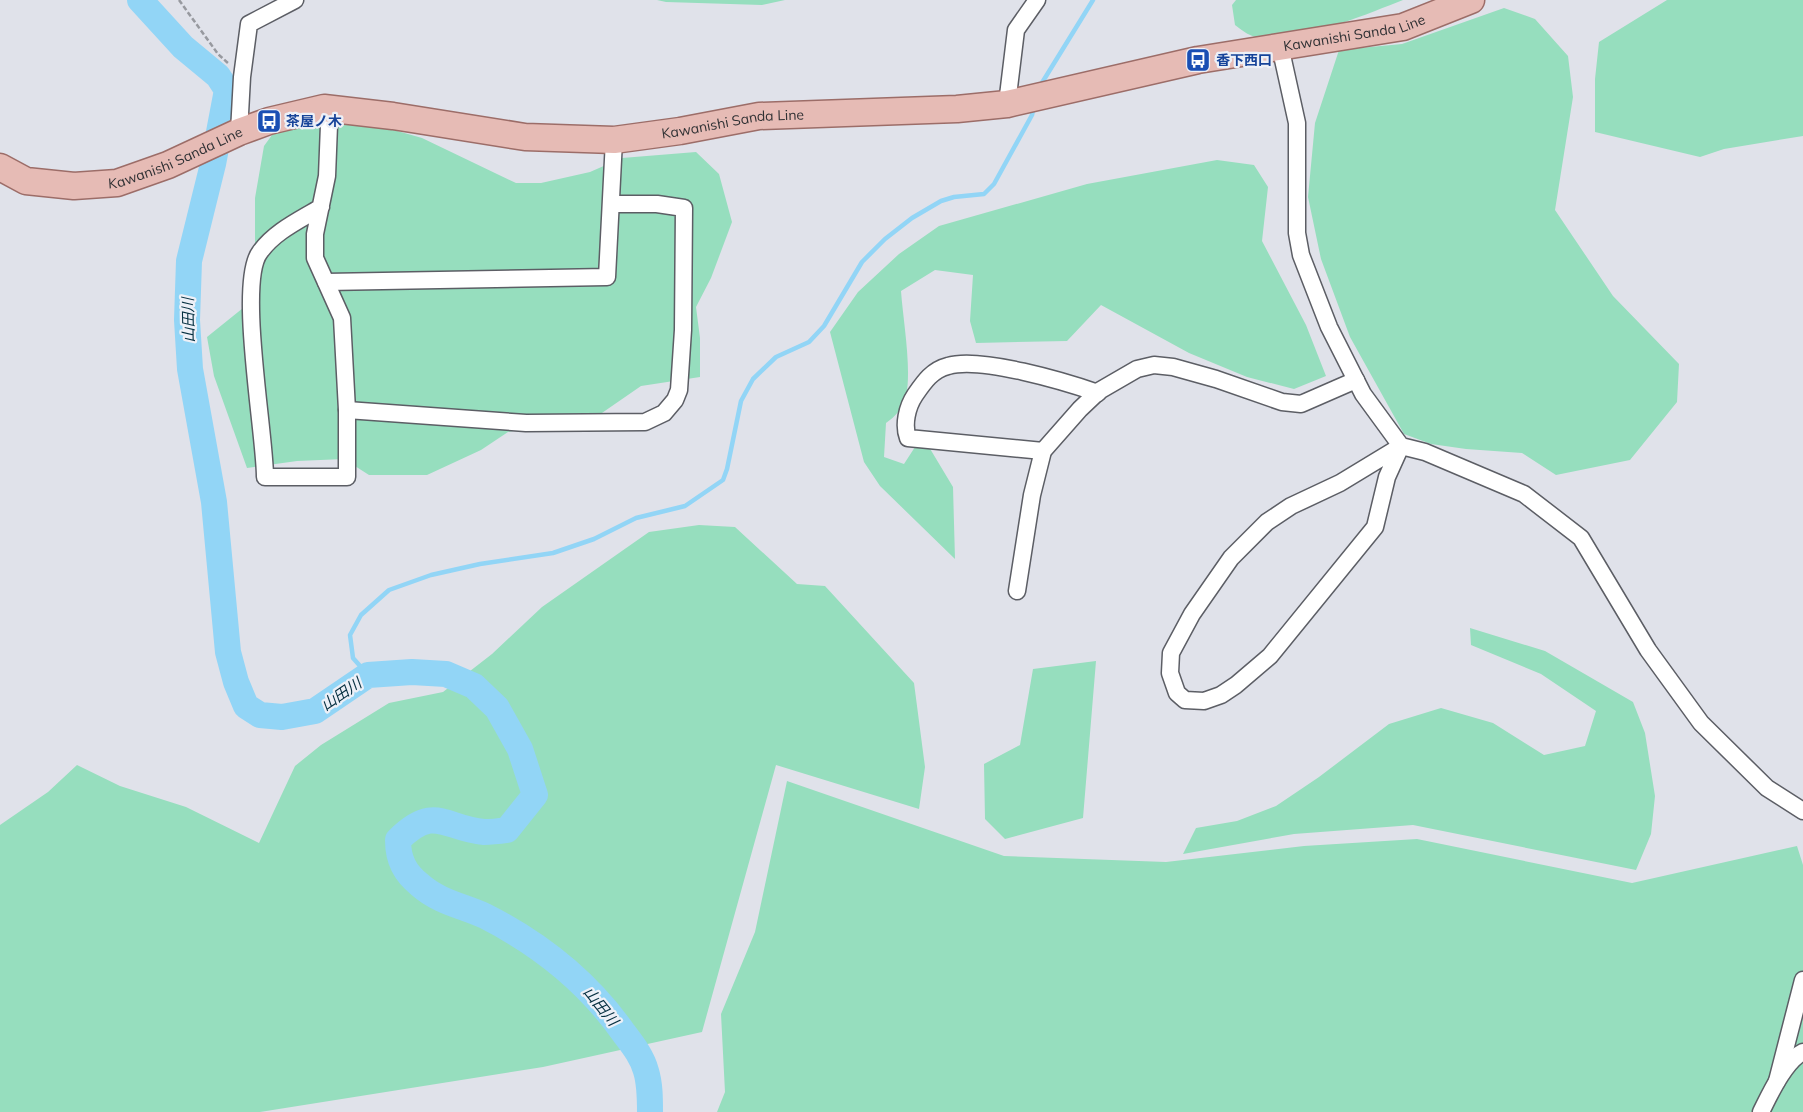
<svg xmlns="http://www.w3.org/2000/svg" width="1803" height="1112" font-family="Mulish,'Noto Sans JP',sans-serif">
<style>
.green{fill:#96debe}
.lines{fill:none;stroke-linecap:round;stroke-linejoin:round}
.stream{stroke:#92d5f6;stroke-width:4.5}
.river{stroke:#92d5f6;stroke-width:26}
.street-casing{stroke:#5c5e65;stroke-width:19}
.primary-casing{stroke:#9c6d68;stroke-width:29}
.path{stroke:#97999f;stroke-width:2.5;stroke-dasharray:5 2.5;stroke-linecap:butt}
.street{stroke:#fff;stroke-width:16}
.primary{stroke:#e6bbb5;stroke-width:26}
.labels{text-anchor:middle;dominant-baseline:central;stroke-width:4.5;stroke-linejoin:round;paint-order:stroke}
.street-label{font-size:14px;fill:#303134;stroke:#edf0f7}
.transit-label{font-size:14px;font-weight:bold;fill:#164399;stroke:#edf0f7;text-anchor:start}
.water-label{font-size:15px;font-style:italic;fill:#052f40;stroke:#edf0f7}
</style>
<rect width="100%" height="100%" fill="#e0e2ea"/>
<!-- green -->
<g class="green">
<polygon points="657,0 785,0 762,5 666,2"/>
<path d="M1236,0H1403C1367,14 1292,46 1255,37C1248,35 1240,29 1235,25L1232,5Z"/>
<polygon points="1667,0 1803,0 1803,136 1724,149 1700,157 1595,132 1595,79 1599,42"/>
<polygon points="1504,8 1535,19 1568,56 1573,97 1555,210 1613,296 1679,364 1677,402 1630,460 1556,475 1522,453 1466,449 1431,444 1404,434 1350,337 1321,259 1308,197 1315,123 1339,50 1402,44"/>
<polygon points="341,115 422,138 516,183 541,183 590,172 622,158 696,152 719,174 732,222 711,278 696,307 700,338 700,377 641,386 599,415 508,432 481,450 427,475 369,475 344,459 297,461 247,468 214,376 207,337 248,304 255,256 255,198 264,146 280,124"/>
<path d="M1217,160L1254,165L1268,187L1262,241L1306,325L1326,376L1294,389L1247,377L1189,353L1101,305L1067,341L976,343L970,321L973,275L935,270L901,291C903,320 912,369 906,396C903,408 895,417 886,423L884,457L904,464L915,447H929L953,487L955,559L880,486L864,462L830,332L858,292L899,254L939,226L1087,184Z"/>
<polygon points="699,525 735,527 797,584 825,586 914,683 925,767 919,809 776,765 702,1032 543,1067 260,1112 0,1112 0,825 48,792 77,765 120,786 186,807 259,843 295,766 321,745 389,703 443,692 492,654 542,607 649,532"/>
<polygon points="1470,628 1545,651 1633,702 1645,733 1655,796 1651,834 1636,870 1413,825 1294,834 1183,854 1196,828 1237,821 1276,806 1319,777 1389,724 1441,708 1493,723 1544,755 1585,746 1596,711 1541,674 1471,645"/>
<polygon points="1096,661 1083,818 1005,839 985,819 984,764 1020,745 1033,669"/>
<polygon points="787,781 1004,856 1166,862 1304,846 1417,839 1632,883 1797,846 1803,865 1803,1112 717,1112 725,1092 721,1014 755,932"/>
</g>
<g class="lines">
<!-- stream -->
<g class="stream">
<polyline points="1040,86 1093,0"/>
<polyline points="368,675 353,658 350,635 361,615 389,590 431,575 480,564 553,553 594,539 636,518 685,506 723,480 727,469 741,401 753,379 776,357 809,342 824,326 862,262 885,239 912,218 941,201 954,197 984,194 994,184 1032,115 1034,106"/>
</g>
<!-- river -->
<path class="river" d="M140,0L183,47L218,76L227,90L213,164L189,261L187,320L190,369L214,502L228,652L236,682L246,706L260,715L282,717L315,711L368,675L412,672L446,674L474,686L497,708L520,749L535,795L507,830C500,831 491,832 484,832C445,829 435,803 398,840C398,860 405,873 420,885C439,902 463,906 485,916C540,944 587,981 623,1032C632,1044 642,1056 646,1071C650,1084 650,1098 650,1112"/>
<defs>
<g id="street">
<polyline points="1280,46 1297,123 1297,233 1301,255 1329,327 1363,394 1401,446 1425,452 1524,494 1581,538 1648,650 1701,723 1767,788 1803,811"/>
<polyline points="1007,104 1016,30 1037,0"/>
<polyline points="239,132 242,77 249,24 295,0"/>
<path d="M321,207C300,220 275,231 260,252C237,282 265,433 265,477H347V410L342,318L315,258V234L327,176L329,125L324,108"/>
<polyline points="326,282 607,277 614,140"/>
<polyline points="347,410 526,423 645,422 664,413 675,400 679,390 683,330 684,208 657,204 612,204"/>
<polygon points="1401,446 1387,477 1375,527 1270,656 1236,685 1221,695 1204,701 1185,700 1177,693 1170,673 1171,653 1192,614 1231,558 1267,522 1291,506 1340,483"/>
<path d="M1043,451L908,438C903,425 907,407 915,395C924,382 932,370 948,366C980,356 1066,382 1098,393"/>
<polyline points="1017,591 1032,495 1043,451 1080,409 1099,391 1137,369 1154,365 1173,367 1216,379 1282,402 1301,404 1356,380"/>
<polyline points="1777,1081 1803,980"/>
<path d="M1761,1112C1770,1094 1785,1061 1803,1052"/>
</g>
<g id="primary">
<path id="s1" d="M0,167L26,181L74,186L117,183L168,165L239,132L269,121L324,108L393,116L525,137L614,140L680,131L759,116L957,109L1007,104L1198,60L1403,27L1471,0"/>
</g>
</defs>
<!-- street casing -->
<use href="#street" class="street-casing"/>
<!-- primary casing -->
<use href="#primary" class="primary-casing"/>
<!-- path -->
<polyline class="path" points="179,0 218,54 229,64"/>
<!-- street -->
<use href="#street" class="street"/>
<!-- primary -->
<use href="#primary" class="primary"/>
</g>
<!-- icons -->
<defs>
<symbol id="bus-square" viewBox="-11 -11 22 22"><rect x="-9" y="-9" width="18" height="18" rx="4" fill="#1a4fb4" stroke="#edf0f7"/><path d="M-5-6H5V4H4V6H2V4H-2V6H-4V4H-5ZM-3.5-4V0h7V-4ZM-3.5 1.2v1.5H-2V1.2ZM2 1.2v1.5H3.5V1.2Z" fill="#fff"/></symbol>
</defs>
<g fill-rule="evenodd">
<use href="#bus-square" x="1184" y="46" width="28" height="28"/>
<use href="#bus-square" x="255" y="107" width="28" height="28"/>
</g>
<g class="labels">
<!-- street labels -->
<g class="street-label">
<text stroke="none"><textPath href="#s1" startOffset="1384">Kawanishi Sanda Line</textPath></text>
<text stroke="none"><textPath href="#s1" startOffset="754">Kawanishi Sanda Line</textPath></text>
<text stroke="none"><textPath href="#s1" startOffset="184">Kawanishi Sanda Line</textPath></text>
</g>
<!-- transit labels -->
<g class="transit-label">
<text x="1216" y="60">香下西口</text>
<text x="286" y="121">茶屋ノ木</text>
</g>
<!-- water labels -->
<g class="water-label">
<text transform="translate(188 320) rotate(-91)">山田川</text>
<text transform="translate(341 694) rotate(-34)">山田川</text>
<text transform="translate(601 1006) rotate(51)">山田川</text>
</g>
</g>
</svg>
